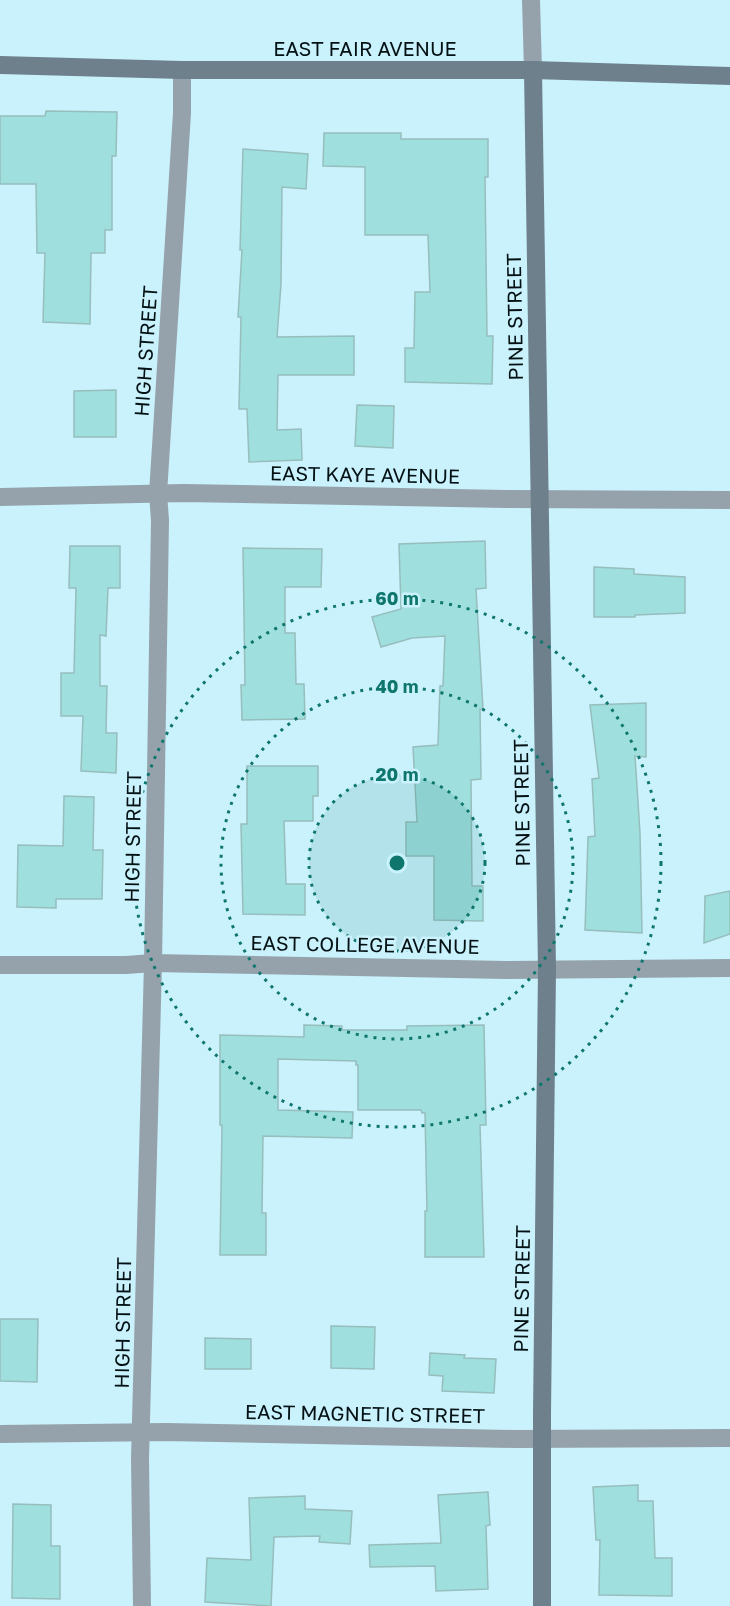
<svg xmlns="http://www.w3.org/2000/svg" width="730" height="1606" font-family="'Golos Text',sans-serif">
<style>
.building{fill:#9fdfde;stroke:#96bebd;stroke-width:1.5}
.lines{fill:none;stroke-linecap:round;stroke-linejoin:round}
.street{stroke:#95a2ab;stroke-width:18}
.secondary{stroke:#6d808c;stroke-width:18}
.ring{fill:none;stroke:#0f766e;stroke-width:3;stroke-dasharray:3 6}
.labels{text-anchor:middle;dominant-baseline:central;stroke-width:5;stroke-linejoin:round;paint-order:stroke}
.street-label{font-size:20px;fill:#041114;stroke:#caf2fc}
.centre{fill:#0f766e;stroke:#caf2fc;stroke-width:3}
.ring-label{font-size:18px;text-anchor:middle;font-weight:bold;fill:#0f766e;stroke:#caf2fc;stroke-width:5;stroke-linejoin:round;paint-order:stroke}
</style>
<rect width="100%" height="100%" fill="#caf2fc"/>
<!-- building -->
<g class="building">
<polygon points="46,111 117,112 116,156 112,156 112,230 105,230 105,253 91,253 90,324 43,322 45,253 37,253 36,184 0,184 0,116 45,116"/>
<polygon points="324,133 401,133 401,139 488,139 488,177 485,177 487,336 493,336 492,384 405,382 405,348 414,348 415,292 430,292 428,235 365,235 365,167 323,166"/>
<polygon points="243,149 308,154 306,189 282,187 281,284 277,337 354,336 354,375 278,375 277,430 301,429 302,460 249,462 247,409 239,409 241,317 238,317 242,250 240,250"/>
<polygon points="116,390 116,437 74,437 74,391"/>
<polygon points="357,405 394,406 393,448 355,446"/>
<polygon points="485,541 486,588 476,589 483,709 480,709 481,779 471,780 472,886 483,886 483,921 434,920 434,856 406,856 406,822 417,822 413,747 438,745 440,686 443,686 445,636 412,638 381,647 372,617 401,609 399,544"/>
<polygon points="70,546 120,546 120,588 108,588 106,636 100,635 100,686 107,686 106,733 117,733 116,773 81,771 83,716 61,716 61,673 74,673 76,588 69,588"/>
<polygon points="243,548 322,549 321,587 285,587 285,633 295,633 296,684 304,684 305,719 242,720 241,685 245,685"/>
<polygon points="594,567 634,569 634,574 685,577 685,613 635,615 635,617 594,617"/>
<polygon points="646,703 646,757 635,756 640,833 642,933 585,930 588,837 595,836 592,779 599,778 590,705"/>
<polygon points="247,766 318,766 318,796 313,796 313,821 284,821 286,884 305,884 305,915 243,914 241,824 247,824"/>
<polygon points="64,796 94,797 93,850 103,850 102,899 56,899 56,908 17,907 18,845 63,846"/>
<polygon points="730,891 730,934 704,943 705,896"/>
<polygon points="304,1025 342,1026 342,1030 407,1030 407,1026 484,1025 486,1125 480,1125 484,1257 425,1257 425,1211 427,1211 425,1113 422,1113 421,1110 358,1110 358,1065 356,1065 356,1061 278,1059 278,1110 353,1112 352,1138 263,1136 262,1213 266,1213 266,1255 220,1255 222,1125 220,1125 220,1035 304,1037"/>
<polygon points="0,1319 38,1319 37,1382 0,1381"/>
<polygon points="331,1326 375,1327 374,1369 331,1368"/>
<polygon points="205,1338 251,1339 251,1369 205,1369"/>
<polygon points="430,1353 465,1355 464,1358 496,1359 494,1393 442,1391 443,1376 429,1375"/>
<polygon points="638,1485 638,1501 653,1501 655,1558 672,1558 672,1596 599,1595 600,1540 596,1540 593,1487"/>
<polygon points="488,1492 490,1525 486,1526 488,1589 436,1591 435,1566 370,1567 369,1545 441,1543 438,1495"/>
<polygon points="305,1496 305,1509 352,1511 350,1544 319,1542 320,1536 274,1537 271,1606 205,1602 207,1558 251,1560 249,1498"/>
<polygon points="13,1504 51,1505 51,1546 60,1546 60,1599 12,1598"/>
</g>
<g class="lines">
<!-- street -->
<g class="street">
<polyline points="531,0 533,70"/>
<polyline points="0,497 184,493 506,499 730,500"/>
<polyline points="0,965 126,965 153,963 506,970 730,968"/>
<polyline points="0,1434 166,1432 515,1439 730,1438"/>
<polyline points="142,1606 140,1459 153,963 160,520 158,494 182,113 182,70"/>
</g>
<!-- secondary -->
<g class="secondary">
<polyline points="0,65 182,70 533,70 730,76"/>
<polyline points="533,70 547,969 542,1414 542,1606"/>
</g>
</g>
<!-- distance rings -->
<circle cx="397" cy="863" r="88" fill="#0f766e" fill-opacity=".12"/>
<g class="ring">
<circle cx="397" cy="863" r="88"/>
<circle cx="397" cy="863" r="176"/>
<circle cx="397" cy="863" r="264"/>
</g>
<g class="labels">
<!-- street labels -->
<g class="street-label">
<text x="365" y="48">EAST FAIR AVENUE</text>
<text transform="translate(514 317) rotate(-91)">PINE STREET</text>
<text transform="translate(145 351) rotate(-86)">HIGH STREET</text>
<text transform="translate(365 474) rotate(1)">EAST KAYE AVENUE</text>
<text transform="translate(521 803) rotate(-91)">PINE STREET</text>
<text transform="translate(132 837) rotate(-89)">HIGH STREET</text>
<text transform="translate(365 944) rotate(1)">EAST COLLEGE AVENUE</text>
<text transform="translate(521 1289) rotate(-89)">PINE STREET</text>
<text transform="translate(122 1323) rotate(-89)">HIGH STREET</text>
<text transform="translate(365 1413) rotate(1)">EAST MAGNETIC STREET</text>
</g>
</g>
<circle cx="397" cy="863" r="9" class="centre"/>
<g class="ring-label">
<text x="397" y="605">60 m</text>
<text x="397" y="693">40 m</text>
<text x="397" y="781">20 m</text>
</g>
</svg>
